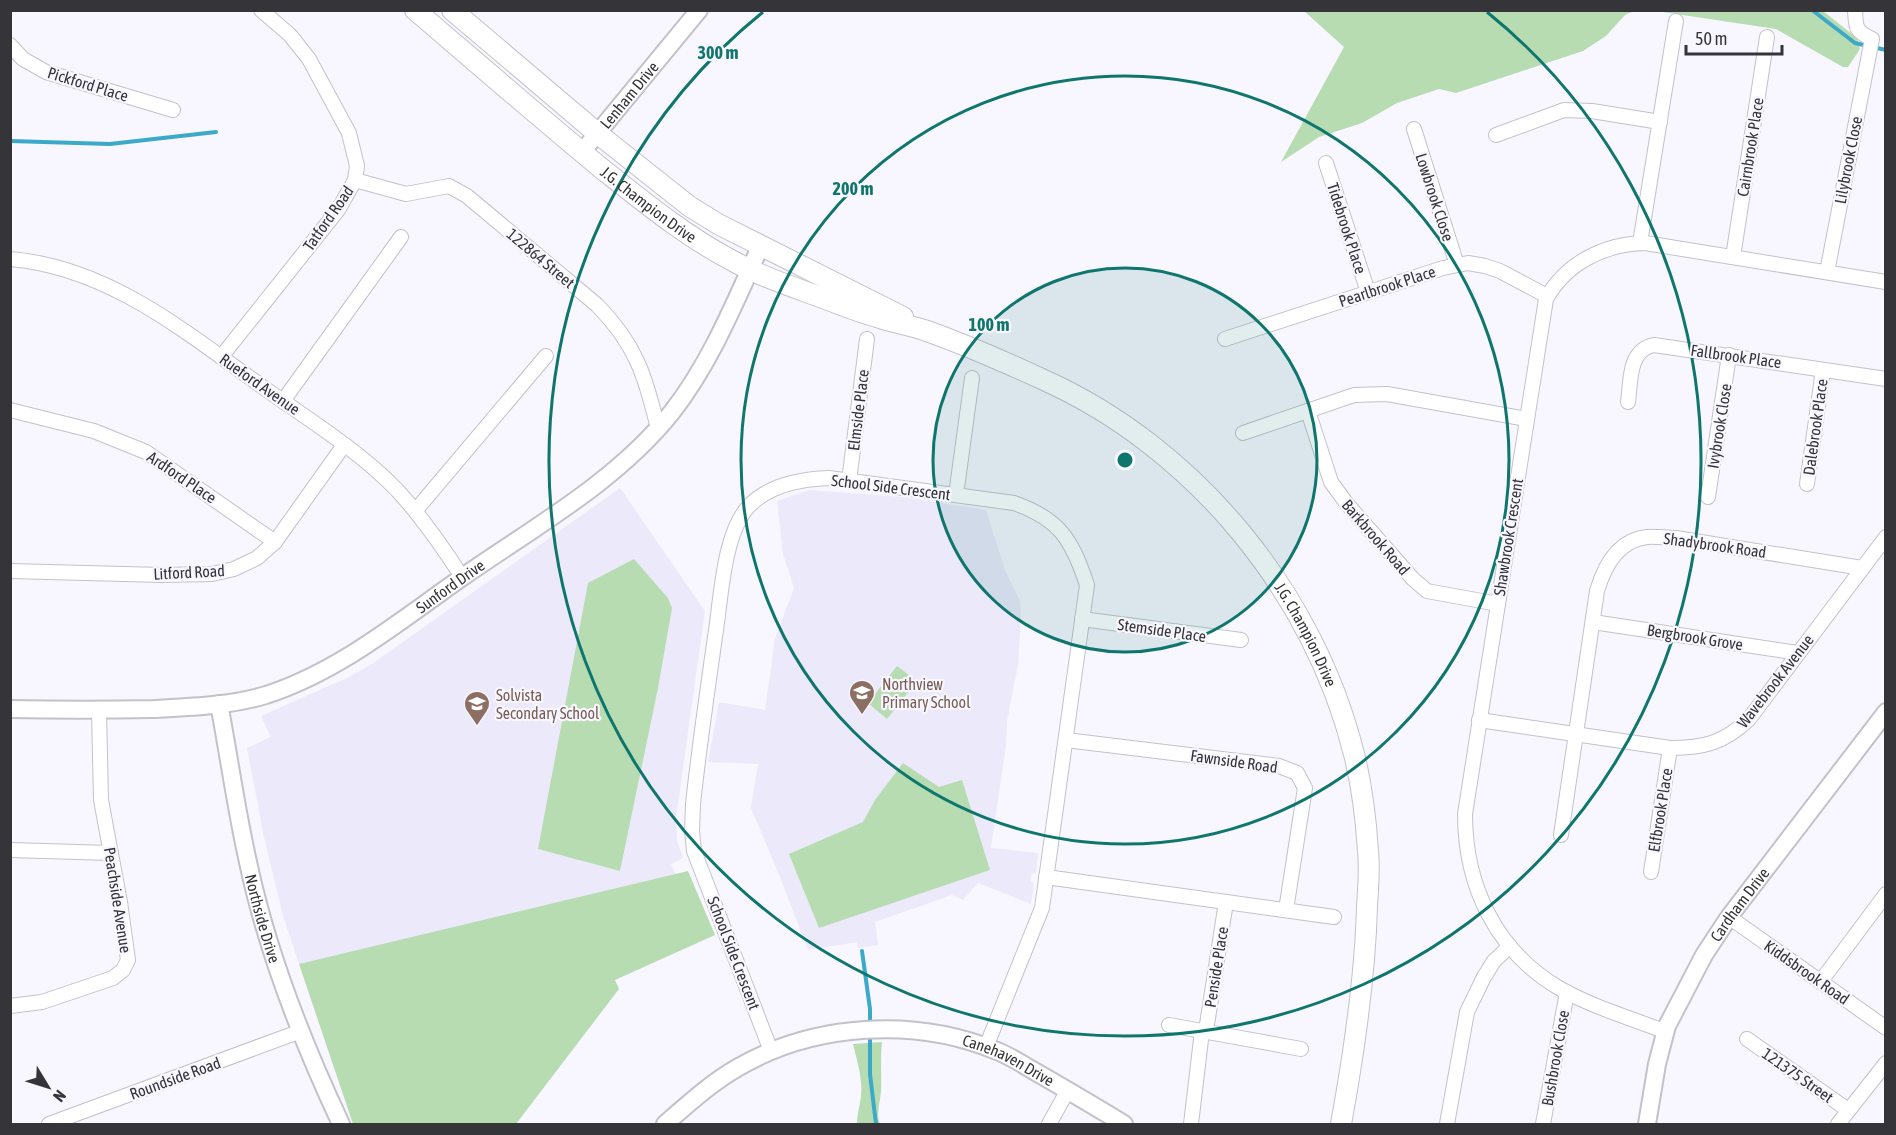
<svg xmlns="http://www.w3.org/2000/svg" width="1896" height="1135" font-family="'Asap Condensed',sans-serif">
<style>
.built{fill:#ece9fa}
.green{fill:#b7dcb2}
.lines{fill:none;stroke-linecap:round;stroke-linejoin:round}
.stream{stroke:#3ca9c8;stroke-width:4}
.minor-casing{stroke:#c3c2cb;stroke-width:16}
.tertiary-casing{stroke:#c3c2cb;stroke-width:20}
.secondary-casing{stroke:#c3c2cb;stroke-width:22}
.minor{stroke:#fff;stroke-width:14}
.tertiary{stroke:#fff;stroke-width:16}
.secondary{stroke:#fff;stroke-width:20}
.ring{fill:none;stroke:#0f766e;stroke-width:3}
.labels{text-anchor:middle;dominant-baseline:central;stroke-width:4.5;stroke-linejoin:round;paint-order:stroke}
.street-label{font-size:16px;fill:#353438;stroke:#f8f6fe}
.education-label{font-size:16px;fill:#785e54;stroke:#f8f6fe;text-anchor:start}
.centre{fill:#0f766e;stroke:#f8f6fe;stroke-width:3}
.ring-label{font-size:18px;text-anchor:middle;font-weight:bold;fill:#0f766e;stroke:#f8f6fe;stroke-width:4.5;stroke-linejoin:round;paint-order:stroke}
</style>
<rect width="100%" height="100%" fill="#f8f6fe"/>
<!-- built -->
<g class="built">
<polygon points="620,488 705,611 676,818 677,840 683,858 671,864 676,875 299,964 283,916 264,837 247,748 271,737 261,716 347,678 372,664"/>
<polygon points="809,490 903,497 986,510 1005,570 1020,601 1021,617 1018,665 1007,721 1006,745 991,848 1038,853 1036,872 1032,874 1030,881 1034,884 1031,904 978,883 963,900 952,895 875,922 878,945 858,948 857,942 808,950 780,877 751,808 758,764 708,762 719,702 765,710 775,639 794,588 783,554 777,501"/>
</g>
<!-- green -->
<g class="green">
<polygon points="1304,11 1634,11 1625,15 1606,36 1583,51 1456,93 1439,89 1397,103 1362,123 1319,137 1281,162 1344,47"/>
<polygon points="1656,11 1823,11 1857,38 1860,49 1848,67 1843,67 1776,29"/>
<polygon points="634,559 668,598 672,608 658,688 620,871 538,849 588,583"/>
<polygon points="897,666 917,681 887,719 868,703"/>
<polygon points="903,763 939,787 962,780 990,870 819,928 789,854 863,822 875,800"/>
<polygon points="688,871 715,935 615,980 619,989 516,1124 353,1124 299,964"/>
<path d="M882,1042C880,1059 882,1074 881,1091C880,1103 876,1113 880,1124H857C857,1114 860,1106 861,1096C863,1080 857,1060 853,1044Z"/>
</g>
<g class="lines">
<!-- stream -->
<g class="stream">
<polyline points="1812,10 1855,43 1886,50"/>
<polyline points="10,141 110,144 216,132"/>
<polyline points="862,951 870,1009 870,1025"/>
<polyline points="870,1035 870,1074 876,1124"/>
</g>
<defs>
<g id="minor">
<polyline points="10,45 23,59 46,72 173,110"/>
<polyline points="1414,129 1457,265"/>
<polyline points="1496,135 1564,110 1592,111 1660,122"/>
<polyline points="1326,163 1368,292"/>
<path d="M355,180L406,194L449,186L467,196L597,305C637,346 644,374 658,428"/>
<polyline points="1640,243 1676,21"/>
<polyline points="1733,257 1767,37"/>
<path d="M10,259C110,267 189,335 267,390C311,421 359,451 397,490C422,517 442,546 462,577"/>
<path d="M1827,272L1872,39C1855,31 1856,28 1855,10"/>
<polyline points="1225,339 1443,268 1468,263 1485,266 1500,271 1547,296"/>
<polyline points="221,357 338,210 355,180 357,166 349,133 309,59 290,35 261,10"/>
<polyline points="283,401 401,237"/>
<path d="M1628,402C1631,381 1628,350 1654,345L1886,379"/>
<polyline points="10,410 94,431 146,452 275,542"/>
<polyline points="1308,411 1331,482 1347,504 1413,579 1427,591 1498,604"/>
<polyline points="1243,433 1354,395 1387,394 1527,419"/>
<polyline points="849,481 867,339"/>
<polyline points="1807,484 1823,370"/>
<polyline points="956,495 972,378"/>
<polyline points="1708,497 1729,355"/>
<polyline points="416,510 546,356"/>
<polyline points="10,571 162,575 212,574 234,569 257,558 275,542 344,445"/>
<polyline points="1082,619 1241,640"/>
<polyline points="1593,622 1798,653"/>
<path d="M1479,720L1670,748C1704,748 1724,743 1749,719L1886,537"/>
<polyline points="1066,740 1279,766 1297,773 1305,788 1286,910"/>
<path d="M1561,835L1597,591C1604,567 1618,540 1647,537C1656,536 1666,538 1676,538L1862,568"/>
<polyline points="10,850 111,853"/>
<polyline points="1651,872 1670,748"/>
<polyline points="1046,877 1334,917"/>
<polyline points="1729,917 1886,1028"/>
<polyline points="1821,981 1886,894"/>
<polyline points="10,1006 42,1002 113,978 123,970 128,960 120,902 101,800 99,711"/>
<polyline points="1169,1025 1301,1049"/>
<polyline points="1206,1031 1226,902"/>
<path d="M1666,1032C1631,1018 1592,1007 1559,988C1496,951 1465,886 1465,814L1546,299C1566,263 1604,244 1645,243L1886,282"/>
<polyline points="1747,1039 1848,1110"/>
<path d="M771,1051L694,851L692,831L693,804C699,748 707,693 715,637C721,601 723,533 749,506C769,485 801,479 829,478L1014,503C1060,519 1072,540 1087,585L1042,908L986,1047"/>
<polyline points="49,1124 301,1031"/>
<polyline points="1049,1124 1068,1090"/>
<polyline points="1191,1124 1202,1031"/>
<polyline points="1447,1124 1467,1012 1484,977 1494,961 1510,946"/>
<polyline points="1543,1124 1567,992"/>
<polyline points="1838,1124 1886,1063"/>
</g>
<g id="tertiary">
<path id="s1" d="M582,152L699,10"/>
<path id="s2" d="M219,704C229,756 236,809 248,862C267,952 302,1041 341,1124"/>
<path id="s3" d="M10,709C58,710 105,710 153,709C190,707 229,706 266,695C340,671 401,620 464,576C536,526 617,481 672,412C711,362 735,302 761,245"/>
<path id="s4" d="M665,1124C688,1104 711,1083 737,1068C814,1023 915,1017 997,1051C1010,1056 1022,1064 1034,1071C1064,1088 1094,1106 1124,1124"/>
<path id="s5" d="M1647,1124L1657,1064L1667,1026L1704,955L1729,917L1886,712"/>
</g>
<g id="secondary">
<path id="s6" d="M415,10C477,63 538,116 601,168C644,202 685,236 733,261C762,277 793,287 823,298C841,305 859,312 877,317C892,322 908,325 924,330C964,344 1005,362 1044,380C1195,448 1314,593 1354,754C1362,786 1366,819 1368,851C1370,869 1368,889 1367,907C1365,980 1354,1053 1341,1124"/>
<polyline points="452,10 597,133 689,206 718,224 903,317"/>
</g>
</defs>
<!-- minor casing -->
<use href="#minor" class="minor-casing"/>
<!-- tertiary casing -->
<use href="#tertiary" class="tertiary-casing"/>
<!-- secondary casing -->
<use href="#secondary" class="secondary-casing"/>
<!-- minor -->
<use href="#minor" class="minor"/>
<!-- tertiary -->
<use href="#tertiary" class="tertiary"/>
<!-- secondary -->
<use href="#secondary" class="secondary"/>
</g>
<!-- distance rings -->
<circle cx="1125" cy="460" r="192" fill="#0f766e" fill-opacity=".12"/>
<g class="ring">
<circle cx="1125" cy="460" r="192"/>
<circle cx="1125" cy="460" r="384"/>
<path d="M1487 12A576 576 0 1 1 763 12"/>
</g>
<!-- icons -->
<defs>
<symbol id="school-pin" viewBox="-11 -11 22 30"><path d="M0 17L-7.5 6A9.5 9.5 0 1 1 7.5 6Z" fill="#8d6e63" stroke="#f8f6fe"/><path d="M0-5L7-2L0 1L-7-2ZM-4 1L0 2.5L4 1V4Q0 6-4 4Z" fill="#fff"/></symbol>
</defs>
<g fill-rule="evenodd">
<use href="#school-pin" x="847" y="678" width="30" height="40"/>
<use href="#school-pin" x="462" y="689" width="30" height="40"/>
</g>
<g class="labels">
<!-- street labels -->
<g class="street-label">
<text transform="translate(88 84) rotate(17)">Pickford Place</text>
<text stroke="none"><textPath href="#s1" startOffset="74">Lenham Drive</textPath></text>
<text transform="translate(1750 147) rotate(-81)">Cairnbrook Place</text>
<text transform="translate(1848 160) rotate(-79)">Lilybrook Close</text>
<text transform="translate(1435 197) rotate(72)">Lowbrook Close</text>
<text stroke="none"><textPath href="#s6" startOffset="304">J.G. Champion Drive</textPath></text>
<text transform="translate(328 218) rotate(-55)">Tatford Road</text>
<text transform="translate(1347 228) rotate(72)">Tidebrook Place</text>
<text transform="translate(541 258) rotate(40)">122864 Street</text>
<text transform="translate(1387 286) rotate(-18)">Pearlbrook Place</text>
<text transform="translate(1736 356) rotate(8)">Fallbrook Place</text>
<text transform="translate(260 384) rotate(35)">Rueford Avenue</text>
<text transform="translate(858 410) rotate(-83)">Elmside Place</text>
<text transform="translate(1719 426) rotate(-81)">Ivybrook Close</text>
<text transform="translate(1815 427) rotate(-82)">Dalebrook Place</text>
<text transform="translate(182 477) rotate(34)">Ardford Place</text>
<text transform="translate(891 487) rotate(7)">School Side Crescent</text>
<text transform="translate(1376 537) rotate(49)">Barkbrook Road</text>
<text transform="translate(1508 537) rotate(-81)">Shawbrook Crescent</text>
<text transform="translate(1715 545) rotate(8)">Shadybrook Road</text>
<text transform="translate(189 572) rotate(-3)">Litford Road</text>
<text stroke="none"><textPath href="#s3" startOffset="472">Sunford Drive</textPath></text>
<text transform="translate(1162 630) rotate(8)">Stemside Place</text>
<text stroke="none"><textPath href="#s6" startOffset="1112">J.G. Champion Drive</textPath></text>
<text transform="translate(1695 637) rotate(9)">Bergbrook Grove</text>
<text transform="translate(1775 681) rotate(-52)">Wavebrook Avenue</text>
<text transform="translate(1234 761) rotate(8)">Fawnside Road</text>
<text transform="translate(1660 810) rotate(-81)">Elfbrook Place</text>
<text transform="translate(118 900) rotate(81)">Peachside Avenue</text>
<text stroke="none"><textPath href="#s5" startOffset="242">Cardham Drive</textPath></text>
<text stroke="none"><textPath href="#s2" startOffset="219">Northside Drive</textPath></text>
<text transform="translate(734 953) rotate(69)">School Side Crescent</text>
<text transform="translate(1216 967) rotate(-81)">Penside Place</text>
<text transform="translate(1807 972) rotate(35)">Kiddsbrook Road</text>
<text transform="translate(1555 1058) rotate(-80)">Bushbrook Close</text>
<text stroke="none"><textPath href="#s4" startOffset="375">Canehaven Drive</textPath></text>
<text transform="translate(1798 1075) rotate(35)">121375 Street</text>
<text transform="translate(175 1078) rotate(-20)">Roundside Road</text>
</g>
<!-- education labels -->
<g class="education-label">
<text x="882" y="684">Northview<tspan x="882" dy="18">Primary School</tspan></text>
<text x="496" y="695">Solvista<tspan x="496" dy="18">Secondary School</tspan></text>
</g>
</g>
<circle cx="1125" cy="460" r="9" class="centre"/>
<g class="ring-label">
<text x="718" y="59">300 m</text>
<text x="853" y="195">200 m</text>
<text x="989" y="331">100 m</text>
</g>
<!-- border -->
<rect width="1896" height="1135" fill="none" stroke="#353438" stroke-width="24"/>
<!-- north arrow -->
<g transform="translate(48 1087) rotate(128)" stroke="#f8f6fe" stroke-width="4.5" paint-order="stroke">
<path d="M0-4.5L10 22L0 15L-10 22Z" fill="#353438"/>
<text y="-9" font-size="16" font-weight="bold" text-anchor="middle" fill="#353438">N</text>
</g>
<!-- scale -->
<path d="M1686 45v9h96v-9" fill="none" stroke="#353438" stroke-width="3"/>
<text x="1695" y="45" font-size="18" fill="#353438" stroke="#f8f6fe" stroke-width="4.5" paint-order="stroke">50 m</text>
</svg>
